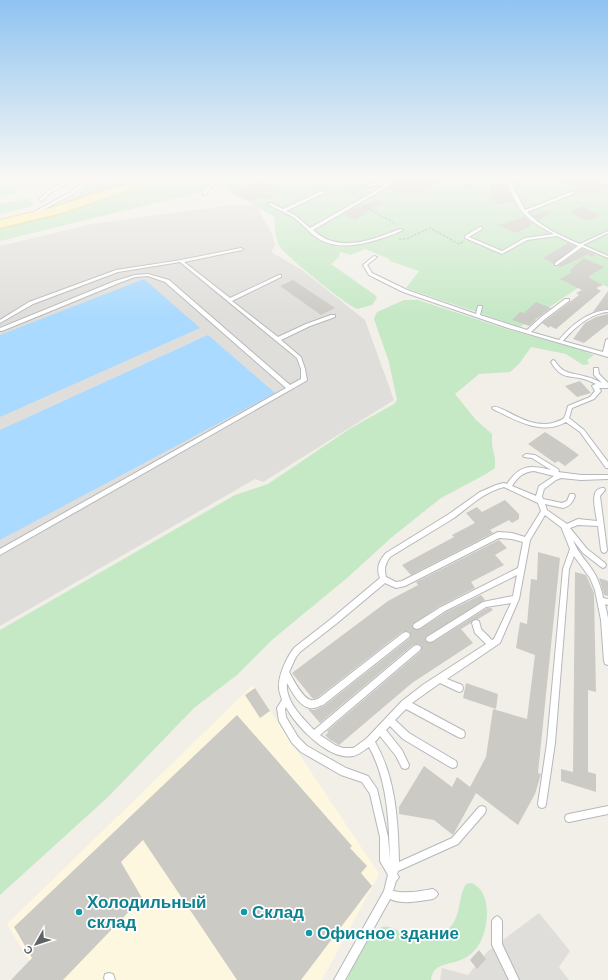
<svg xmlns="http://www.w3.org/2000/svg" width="608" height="980" font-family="'Work Sans',sans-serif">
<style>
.commercial{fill:#fef7e0}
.industrial{fill:#e0deda}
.green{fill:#c5e8c5}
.water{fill:#aadaff}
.building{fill:#cccac5}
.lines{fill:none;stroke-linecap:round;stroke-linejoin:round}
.service-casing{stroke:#b5b8bc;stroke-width:2}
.primary-casing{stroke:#f2c960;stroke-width:2}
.path{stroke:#9cc7a9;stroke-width:1.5;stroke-dasharray:2.5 1.5;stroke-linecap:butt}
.service{fill:#fff;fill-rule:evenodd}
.primary{fill:#fff2af;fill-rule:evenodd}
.culture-dot{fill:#0f9aa8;stroke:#fff;stroke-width:1.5}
.labels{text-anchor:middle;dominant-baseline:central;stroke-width:3.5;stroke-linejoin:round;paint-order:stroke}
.near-culture-label{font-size:17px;font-weight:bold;fill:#0d838f;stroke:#fff;text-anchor:start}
</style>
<rect width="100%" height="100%" fill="#f1efe8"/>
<!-- commercial -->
<polygon class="commercial" points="253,685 379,874 322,980 41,980 7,924"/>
<!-- industrial -->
<g class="industrial">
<polygon points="232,205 253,206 258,209 273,236 275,245 271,252 302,270 365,320 394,400 263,482 255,479 0,626 0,246 92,224"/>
<polygon points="539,913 570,951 559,967 569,980 440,980 442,968 468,975 487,952"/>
</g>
<!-- green -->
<g class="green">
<polygon points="119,179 139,179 55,206 79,194 89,185"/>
<polygon points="166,179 213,180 201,192 0,241 0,227 63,213"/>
<path d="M222,179H604L608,181V287L591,279L520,327L406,288L419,271L390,261L389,259L365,249L351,255L340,252L339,257L331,264L375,295L377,298L372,305L357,309C346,305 287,257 280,247C275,239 274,226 275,217L232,193L218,183Z"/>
<polygon points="0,180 15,188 19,192 0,198"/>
<polygon points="27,198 33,203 33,206 0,214 0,204"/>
<polygon points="404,300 418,300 506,329 582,350 594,355 587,360 589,364 583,365 566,354 531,347 519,364 510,372 479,374 455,394 476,420 492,434 492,445 495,459 495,468 486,474 441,498 392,537 347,578 273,639 237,675 194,708 108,797 0,895 0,630 235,495 268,484 351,428 394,404 397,400 389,362 374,319 377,312"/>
<path d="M472,883C483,889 486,898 487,911C487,932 480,954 458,961C446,965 433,964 431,980H347C352,967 369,932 382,927C390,925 396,930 402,933C419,939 434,941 448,929C461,919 458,897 466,884Z"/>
</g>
<!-- water -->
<g class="water">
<polygon points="144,279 200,328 0,417 0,335"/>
<polygon points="208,335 275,393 0,540 0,430"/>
</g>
<!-- building -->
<g class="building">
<polygon points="400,179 443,179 411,196 388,188"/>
<polygon points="558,179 594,179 608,188 585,195"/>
<polygon points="259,182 281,193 266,200 260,197 250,201 231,192"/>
<polygon points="493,182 510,192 514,201 502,204 494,202 489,188"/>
<polygon points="380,200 382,203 355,220 343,215 355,207"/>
<polygon points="582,206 601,216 587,221 569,212"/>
<polygon points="548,211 550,214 539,220 532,215"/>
<polygon points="525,217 533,224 516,233 497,225"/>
<polygon points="568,243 575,246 554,264 543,258"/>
<polygon points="582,249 596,255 591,257 589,254 561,267 558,266"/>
<polygon points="584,258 604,267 588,277 603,285 596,288 601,291 556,329 550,326 549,328 542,323 579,295 576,293 582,290 560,279 572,272 569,271"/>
<polygon points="293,280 335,308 321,315 280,286"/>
<polygon points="608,291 608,309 593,312"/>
<polygon points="536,302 551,308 536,319 535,318 536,320 529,326 512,320 520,312 524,313"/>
<polygon points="608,314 608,324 584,343 573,339 585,323 596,317"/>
<polygon points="580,381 591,393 577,397 565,386"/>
<polygon points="545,432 565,445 579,455 565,466 558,461 555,463 528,444"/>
<polygon points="505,500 519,514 519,519 512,523 509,520 490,530 493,533 411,575 402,565 454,537 452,535 475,523 466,513 477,507 482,512"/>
<polygon points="499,540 507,548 495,555 504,565 471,582 475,588 440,606 412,625 414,629 420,629 446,612 481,595 485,600 425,638 427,642 433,642 487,608 491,608 493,610 478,619 473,620 471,623 461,629 473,643 412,683 339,745 329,739 325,735 328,733 327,731 421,651 421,645 417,644 413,645 320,723 308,709 314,710 324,706 410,638 410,632 406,631 402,632 317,698 313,699 292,673 388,601 418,585 416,582"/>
<polygon points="538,552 560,558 538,773 541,774 535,794 518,825 476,793 453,835 434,820 399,814 399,807 424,766 452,787 457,777 470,787 486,757 493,709 527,719 535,655 516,648 520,622 527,624 531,579 537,580"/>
<polygon points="575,572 586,575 594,593 596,692 588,690 588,772 596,774 596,792 561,781 561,769 573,772"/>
<polygon points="599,578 608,581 608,596 604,595"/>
<polygon points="466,683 498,694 496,709 463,698"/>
<polygon points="255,688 270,711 260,718 245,695"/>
<polygon points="237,715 352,846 350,848 367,866 361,873 372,886 301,980 237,980 143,840 121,862 142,898 63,980 11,980 32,958 14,927"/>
<polygon points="479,950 486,959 477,969 470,960"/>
</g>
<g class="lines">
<defs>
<g id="service">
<path d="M73,179H78C66,186 51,189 42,201L39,200C48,188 61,185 73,179Z"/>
<polygon points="91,179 99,179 89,182 73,194 33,215 30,214 71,192 87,180"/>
<polygon points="216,179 219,179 205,195 203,195 203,193"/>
<path d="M395,179H399L389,185V187H387L313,230C319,235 324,239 332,241C354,248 379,237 400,229L403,230C398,233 391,235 386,237C365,244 340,251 319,239C309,233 302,223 293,217C285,212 276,209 268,204L271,203L283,209L322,191H324V193L286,211L295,215L310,228L384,186L379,184L368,187L366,186L367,185L379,182L386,184Z"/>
<polygon points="461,179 465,179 464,186 461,185"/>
<polygon points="489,179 493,179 490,186 488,187 486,186"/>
<path d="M505,179H509L511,183L514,184L515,182L517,183V186L512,185L525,210L571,192H573V194L527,212C541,227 561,236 580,244L608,231V233L583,245L608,256V258L582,247L557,265H555V263L578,246L557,236L527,240L502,254L465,238V236L480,227H482V229L469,237L502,251L525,238L554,234C544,229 533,223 525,215C516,205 511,191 505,179Z"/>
<polygon points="606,179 608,179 608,181"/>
<polygon points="241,248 243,249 242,250 184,262 230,298 279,275 281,275 281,277 232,301 278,337 306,324 331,315 335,315 335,317 310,326 281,340 301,357 305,369 307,380 306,381 0,555 0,549 286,388 165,282 148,276 135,277 119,283 2,331 0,331 0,328 115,281 135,275 148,274 169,280 290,385 301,379 301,369 297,358 180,262 118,272 33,304 0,323 0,320 29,302 116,270 181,260"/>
<path d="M374,256L377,257L367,265L372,273L407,290L476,314L478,306H482V307L480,315L527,330L541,317L565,299H569V301L545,319L531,332L559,340C571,325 589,311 608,310V312C591,313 574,328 563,341L603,352L606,340L608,339V357L508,328L403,292L369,275L363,265Z"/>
<path d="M553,360L555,361C564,376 573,372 587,377C593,378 597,381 602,383L594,375V368H598L599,374L608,383V388H599L601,391L594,399L572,408L569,418L584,430L608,462V468H606L580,432L566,422C542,436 515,420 493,409L492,408L493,407C498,406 503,410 508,412C521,419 537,427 553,423C556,422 562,420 564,418C566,415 567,409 568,406L590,397L595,391L592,386L593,385L596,384C592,382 588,380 584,379C567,375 561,379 551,362Z"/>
<path d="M526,454L535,455L558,469L559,471L558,472L581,475H608V479L581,480L561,478L556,480L544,489L542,496L543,499L562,503L567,501L570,494H574L575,496C572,503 570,506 563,508L545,504L547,510L567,524L578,519L597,521C596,512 588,487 604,488L605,490L600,496L607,550L606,552L604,553L602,552L601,550L598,526L578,525L570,528L587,549L605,563L606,565L605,567L603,568L601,567L583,553L573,540C578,554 589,563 596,576C599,583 602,590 603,598L608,599V605L605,604L608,618V665L605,664L604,661L601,620L595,590L590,578L574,556L569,569L555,743L546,804L545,807L542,808L539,807L538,804L547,743L563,569L570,549L562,529V528L545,515L530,540L519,599L500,643L447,679L462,685L463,688L462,691L459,692L440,683L412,703L464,731L465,734L464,737L461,738L458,737L406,709L395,720L409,733L456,761L457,764L456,767L453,768L450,767L403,739L390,726L386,730L402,750L409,765L408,768L405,769L402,768L396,756L380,736L375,742C396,778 398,821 399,862L452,838L479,807L482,806L485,807L486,810L485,813L458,844L398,871L397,874L399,877L397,880L396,881L393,891C407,894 420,891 433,889L436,891L438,894L436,897L433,899C419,901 404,905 390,899L345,980H334L384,891L388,875L380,861V837L370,794L362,782L341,775L301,752L292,743L279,721L277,708L282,700C281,696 279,692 279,688C278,676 287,656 295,647L331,619L380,578C376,568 379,561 386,553L449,514L480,492L496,485L504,483L507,484C520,464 530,465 551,470L532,458L524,457L523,456ZM534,471L554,476L539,486L536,496L512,486C518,477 523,472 534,471ZM504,487L538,503L541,511L525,537L512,533L498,532L402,581L396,582L386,577C384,569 385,564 390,557C411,544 433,531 454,518C470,506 484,492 504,487ZM499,538L512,539L523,542L518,568L441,607L414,624L413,626L414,628L417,629L420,628L445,611L517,575L513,596L483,602L427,637L426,639L427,641L430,642L433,641L486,607L511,603L494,639L492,640L481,629L479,621L476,620L473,621L472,623L475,633L486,644L424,684L402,701L367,738L355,747L353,748H343L335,745L320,735L420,650L421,648L420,646L417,645L414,646L314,730L313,729C301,716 285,701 287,683C292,692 299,706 310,708C315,709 319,706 323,705L409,637L410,635L409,633L406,632L403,633L318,699C316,699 313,701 311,700C303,699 293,679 289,672L296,657L300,652L336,624L385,583L396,588L405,586ZM286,707C296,726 329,761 353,756C359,755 364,750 369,747C388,781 389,823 390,861L388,837L377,789L368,776L346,768L307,746L298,737L286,717L285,709Z"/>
<polygon points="608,806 608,814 569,822 566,821 565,818 566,815 569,814"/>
<polygon points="497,916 500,918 502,921 502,944 519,980 509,980 492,945 492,921 494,918"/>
<polygon points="109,973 113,974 115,980 105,980 104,978 105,974"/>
</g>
<polygon id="primary" points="139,179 156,179 155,181 62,213 0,228 0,220 54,207"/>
</defs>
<!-- service casing -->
<use href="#service" class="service-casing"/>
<!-- primary casing -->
<use href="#primary" class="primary-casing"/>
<!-- path -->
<g class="path">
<polyline points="345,187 358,195"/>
<polyline points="364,206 396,224"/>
<polyline points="399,239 406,239 430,228 459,244 464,241"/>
</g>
<!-- service -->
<use href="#service" class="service"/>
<!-- primary -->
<use href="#primary" class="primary"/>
</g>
<!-- sky -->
<linearGradient id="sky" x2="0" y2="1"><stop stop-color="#8fc3f1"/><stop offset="0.56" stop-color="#f9f8f5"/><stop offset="1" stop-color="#f9f8f5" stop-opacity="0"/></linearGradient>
<rect width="608" height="317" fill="url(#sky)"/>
<!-- markers -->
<g class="culture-dot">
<circle cx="79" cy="912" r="4"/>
<circle cx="244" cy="912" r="4"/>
<circle cx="309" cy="933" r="4"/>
</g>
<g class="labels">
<!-- near-culture labels -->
<g class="near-culture-label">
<text x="87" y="902">Холодильный<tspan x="87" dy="20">склад</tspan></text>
<text x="252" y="912">Склад</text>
<text x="317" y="933">Офисное здание</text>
</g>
</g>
<!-- north arrow -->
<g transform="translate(36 944) rotate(231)" stroke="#ffffff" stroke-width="3" paint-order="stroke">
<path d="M0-3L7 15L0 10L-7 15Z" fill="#5f6368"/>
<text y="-6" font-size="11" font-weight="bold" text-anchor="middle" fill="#5f6368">С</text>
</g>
</svg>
